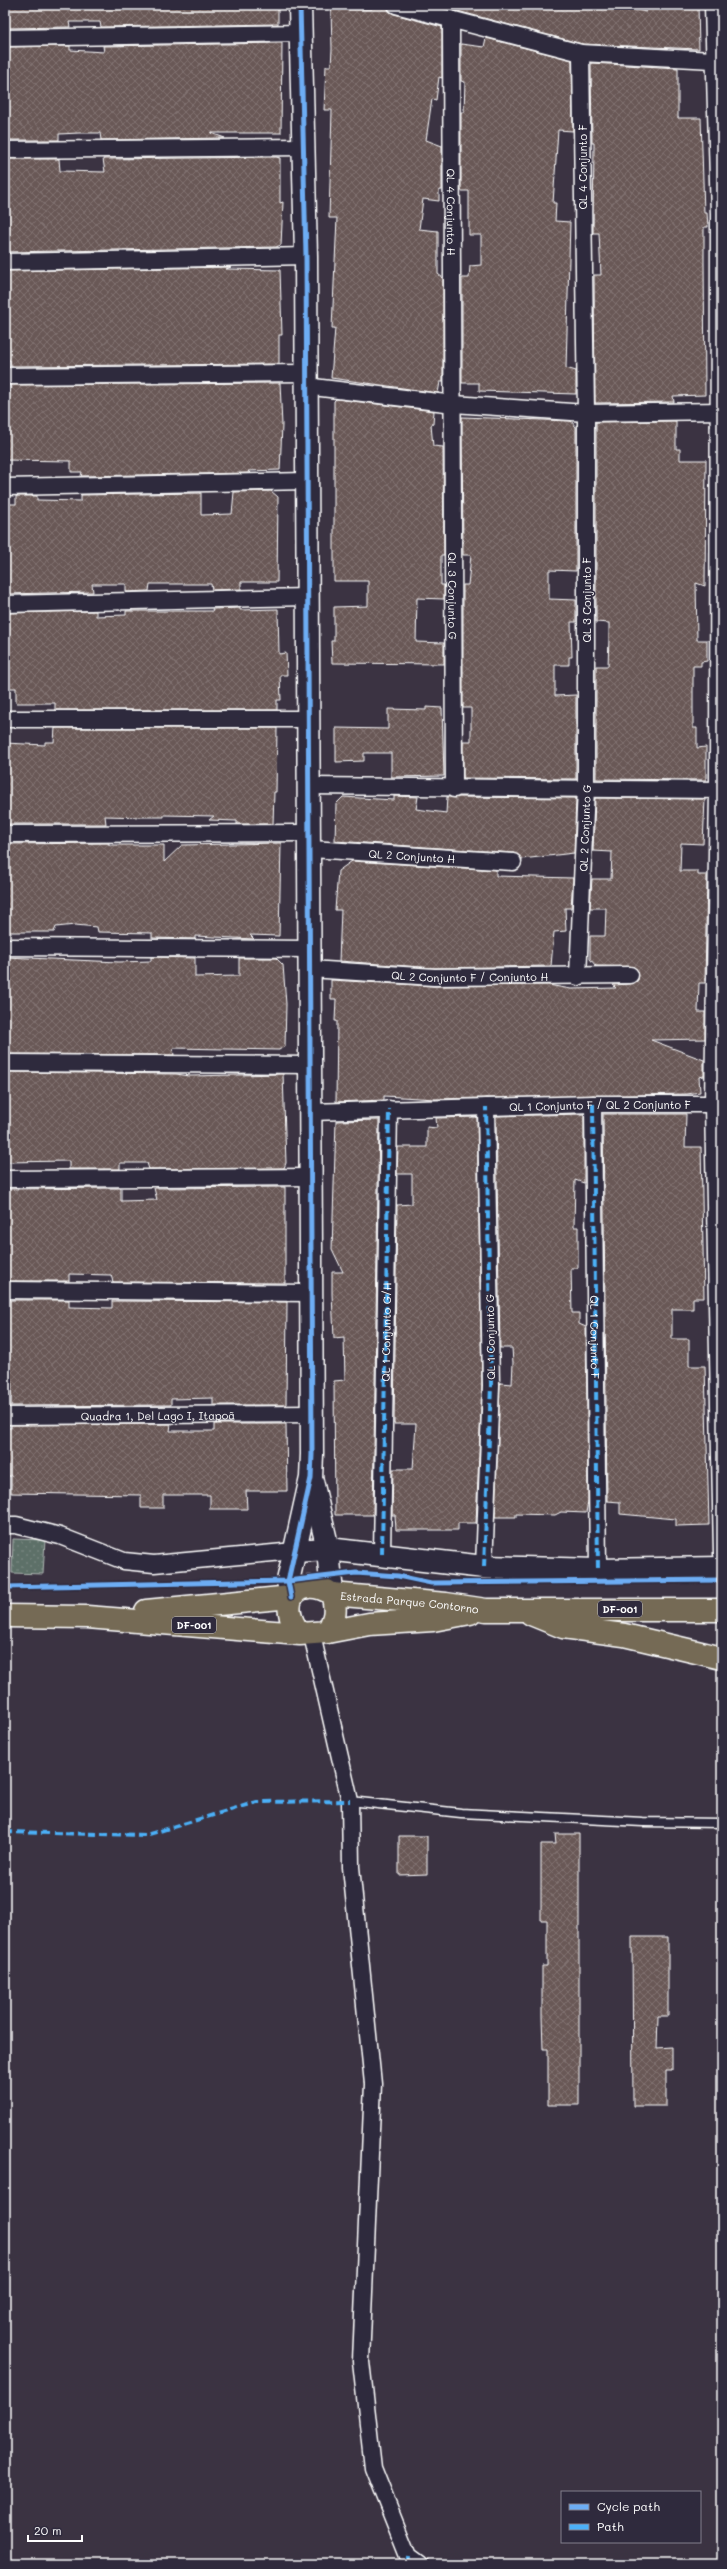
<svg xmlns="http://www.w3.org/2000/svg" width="727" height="2569" font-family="Mali,sans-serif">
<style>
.park{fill:url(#park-dots);stroke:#aeb7b3}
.building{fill:url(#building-cross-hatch);stroke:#fff}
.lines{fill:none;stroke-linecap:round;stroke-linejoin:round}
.lane-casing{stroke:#fff;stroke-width:11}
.street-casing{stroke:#fff;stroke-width:19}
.secondary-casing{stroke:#fff;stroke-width:25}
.primary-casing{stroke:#fff;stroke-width:25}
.lane{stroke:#2f2a3d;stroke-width:8}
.street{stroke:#2f2a3d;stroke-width:16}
.secondary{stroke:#2f2a3d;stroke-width:22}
.primary{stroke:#756b55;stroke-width:22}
.quiet{stroke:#4cb0f7;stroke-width:4;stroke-dasharray:8 4;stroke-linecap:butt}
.cycleway-casing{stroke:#2f2a3d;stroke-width:8}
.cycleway{stroke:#6dadf4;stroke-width:5}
.labels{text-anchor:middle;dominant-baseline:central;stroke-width:3;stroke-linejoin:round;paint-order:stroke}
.shield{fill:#2f2a3d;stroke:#c1bfc5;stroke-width:1}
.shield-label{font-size:10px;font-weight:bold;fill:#fff}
.street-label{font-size:11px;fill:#fff;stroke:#2f2a3d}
</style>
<defs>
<pattern id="park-dots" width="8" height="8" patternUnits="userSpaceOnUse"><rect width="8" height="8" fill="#5d6f67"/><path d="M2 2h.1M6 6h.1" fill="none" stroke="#75857e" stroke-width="1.8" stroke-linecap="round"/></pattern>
<pattern id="building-cross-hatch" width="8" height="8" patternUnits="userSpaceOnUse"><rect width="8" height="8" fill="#695857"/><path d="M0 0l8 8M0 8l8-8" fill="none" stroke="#807170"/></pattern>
</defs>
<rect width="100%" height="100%" fill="#3b3342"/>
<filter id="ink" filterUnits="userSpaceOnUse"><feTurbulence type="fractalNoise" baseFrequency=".025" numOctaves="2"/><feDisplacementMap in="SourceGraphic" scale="8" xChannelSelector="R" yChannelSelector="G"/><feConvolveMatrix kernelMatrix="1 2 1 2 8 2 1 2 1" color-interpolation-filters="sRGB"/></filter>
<g filter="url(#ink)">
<!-- park -->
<polygon class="park" points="13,1539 45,1540 43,1574 12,1573"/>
<!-- building -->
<g class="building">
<polygon points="5,5 278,5 278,24 101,27 100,22 69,22 70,27 5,28"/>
<polygon points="373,5 387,5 389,11 394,14 442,27 442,78 439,77 436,100 432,99 426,140 442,146 442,190 439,190 439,201 423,199 419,229 438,231 438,274 443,278 443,382 440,382 438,393 331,378 335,328 332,328 337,218 329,218 332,110 324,110 326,66 331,66 332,49 331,9 372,9"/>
<polygon points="446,5 612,5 646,12 647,7 658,10 658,5 698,5 699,49 582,44 446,8"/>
<polygon points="486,38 572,60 573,131 558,130 553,203 556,203 555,221 570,222 566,368 576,371 576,394 479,391 479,383 462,383 462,278 469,278 470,266 481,265 481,235 469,235 469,191 461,191 461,112 464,112 465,82 461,81 461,44 484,47"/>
<polygon points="282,43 281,133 211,133 225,138 101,140 100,133 79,133 59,134 59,140 5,140 5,47 70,46 70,50 104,52 103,46"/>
<polygon points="591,63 678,68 678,118 701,118 704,213 707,213 708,227 704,227 704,261 705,395 673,396 674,402 595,403 594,275 601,275 599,233 593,233 594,143 592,143"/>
<polygon points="276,157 280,158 280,203 283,202 281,245 276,247 5,252 5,159 59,159 60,171 105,172 103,159"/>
<polygon points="231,267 226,269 280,270 282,335 279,335 279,364 10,366 10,360 5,360 5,271"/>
<polygon points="280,383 282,425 280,470 248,471 250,473 81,476 82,472 71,472 71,461 5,460 5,392 10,392 10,385"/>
<polygon points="336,399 434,411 433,424 431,425 433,446 443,447 444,555 441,555 441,585 444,585 444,599 417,598 416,642 444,643 444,664 332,663 331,641 334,641 334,607 368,606 368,581 334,581 334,401"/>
<polygon points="462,417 571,421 576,427 576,571 549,570 549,599 576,600 576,622 571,622 572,657 569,657 569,665 555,665 555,696 576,695 576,779 463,778 463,741 471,741 471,708 463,708 463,585 468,585 471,555 463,555"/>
<polygon points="676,421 676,449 680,449 680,460 706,460 705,586 696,583 697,640 707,640 707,661 701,662 701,666 693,666 693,728 697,728 697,748 706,747 706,780 596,779 596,666 608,666 609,638 609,623 596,622 596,422"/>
<polygon points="271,491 278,497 277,582 241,582 241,589 212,590 211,584 150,584 149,591 126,592 126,584 92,584 93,592 5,594 5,504 16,504 16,496 37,496 37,500 81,501 81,495 201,493 201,515 232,514 234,492"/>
<polygon points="240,608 240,610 278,609 279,654 286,653 287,675 280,675 281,700 277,700 277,710 55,710 55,703 16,703 16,688 5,688 5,613 96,611 96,616 126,615 126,611 213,611 212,609"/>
<polygon points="426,707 442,708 444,776 391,777 391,753 364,753 364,761 336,762 336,728 388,729 388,709 426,710"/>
<polygon points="55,728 277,728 276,792 274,792 273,824 237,824 237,821 209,820 214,816 164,815 164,817 142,817 105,816 106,824 5,824 5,743 45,745 45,742 54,742"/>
<polygon points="394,796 418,797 416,809 446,813 447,797 576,798 574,853 522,859 514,853 335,841 336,804 343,797 394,800"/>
<polygon points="595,798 705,799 703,844 681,843 680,871 698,871 698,875 707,875 705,983 699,983 698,1012 705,1012 705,1039 651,1040 704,1060 704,1076 699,1077 700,1092 687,1094 436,1099 384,1096 384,1100 336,1102 337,1021 335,1021 336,999 331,999 331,980 433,986 548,985 571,989 616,988 613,985 630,984 638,980 638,971 634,967 596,966 590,959 590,936 605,936 606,908 590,908 592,879 611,879 612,852 593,851"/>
<polygon points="109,843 109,845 164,845 164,862 182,845 281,843 279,936 250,935 254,939 195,936 195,939 152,938 152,933 98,932 97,927 75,925 56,927 54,932 5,932 5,844"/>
<polygon points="352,861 496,870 496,876 573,878 571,908 565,908 566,931 554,932 551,966 434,968 339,961 341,910 335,910 338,871"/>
<polygon points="5,957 119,962 151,961 151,957 195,958 195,977 239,976 239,958 276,958 283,965 286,1004 285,1046 279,1050 173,1048 174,1055 5,1054"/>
<polygon points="5,1072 176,1074 190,1076 283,1074 286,1163 284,1168 149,1169 147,1163 120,1163 120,1169 69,1169 69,1161 5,1162"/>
<polygon points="584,1114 584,1183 575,1180 574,1227 578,1227 578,1268 571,1268 572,1313 579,1313 579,1324 586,1327 588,1501 586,1513 561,1512 555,1515 516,1514 516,1517 495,1517 500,1383 512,1384 513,1363 512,1348 500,1348 496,1116"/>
<polygon points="603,1114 686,1114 685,1147 701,1147 704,1298 693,1298 693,1309 672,1309 672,1339 689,1339 689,1366 705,1366 709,1525 676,1526 676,1519 620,1514 620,1502 607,1501"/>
<polygon points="477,1117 482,1385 476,1523 458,1523 458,1530 396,1530 395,1515 392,1515 393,1469 413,1469 416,1424 394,1424 397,1205 412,1204 412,1174 397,1174 398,1147 427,1147 427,1127 437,1128 436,1118"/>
<polygon points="379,1120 373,1515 335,1515 334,1381 345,1380 344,1337 334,1338 332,1294 332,1272 343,1272 332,1249 336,1121"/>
<polygon points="285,1187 285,1283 113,1282 111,1275 69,1274 69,1281 6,1281 5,1189 121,1188 121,1201 157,1200 154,1188"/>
<polygon points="6,1300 69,1300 69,1307 112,1308 112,1301 287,1302 286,1405 213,1405 213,1398 171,1399 171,1405 11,1406 12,1381 5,1381"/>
<polygon points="171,1424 170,1431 214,1431 214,1424 286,1424 287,1491 246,1491 247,1509 210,1509 210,1495 163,1495 163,1508 141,1508 141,1495 11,1493 11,1476 5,1476 5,1428 11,1428 11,1425"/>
<polygon points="555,1834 579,1834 579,2105 548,2105 548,2049 543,2049 542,2016 542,1966 547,1966 547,1920 541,1920 541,1844 556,1844"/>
<polygon points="399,1836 427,1836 427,1874 399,1875"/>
<polygon points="632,1937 668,1937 668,2016 658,2016 657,2048 672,2047 672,2070 666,2070 666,2106 633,2106"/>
</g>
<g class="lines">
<defs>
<polyline id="lane" points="350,1801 461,1813 643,1822 722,1823"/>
<g id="street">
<polyline points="396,5 581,53 713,60"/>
<polyline points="713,5 719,215 718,790 713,1104 722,1554"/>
<path id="s1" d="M451,20L454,789"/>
<polyline points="5,38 301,33"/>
<polyline points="5,150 304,147"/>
<polyline points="5,262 306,256"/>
<polyline points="5,376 306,373"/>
<polyline points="305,386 454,404 586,413 722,411"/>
<polyline points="5,487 306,481"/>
<polyline points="5,604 308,597"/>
<polyline points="5,719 308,719"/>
<polyline points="309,786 722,790"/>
<polyline points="5,834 310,833"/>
<path id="s2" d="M311,849L513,862"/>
<polyline points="5,947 310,949"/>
<path id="s3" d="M310,969L434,977L630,975"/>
<path id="s4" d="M578,977L586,787V413L581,53"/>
<polyline points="5,1063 311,1065"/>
<polyline points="593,1104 598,1570"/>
<path id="s5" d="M310,1112L593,1104H713"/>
<polyline points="5,1179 312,1177"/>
<polyline points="5,1290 312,1293"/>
<path id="s6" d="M5,1416L312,1414"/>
<polyline points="5,1525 16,1525 60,1536 124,1561 154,1564 294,1551"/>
<polyline points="382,1554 389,1109"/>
<polyline points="484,1567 491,1385 486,1107"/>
<polyline points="312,1635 350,1801 351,1867 373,2084 361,2361 373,2468 408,2556 419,2564"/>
</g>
<g id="secondary">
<polyline points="312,1481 328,1549 332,1594"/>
<polyline points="294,1551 328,1549 484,1567 598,1570 722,1568"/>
<polyline points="291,1597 288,1581 311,1478 312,1454 306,256 300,5"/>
</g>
<g id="primary">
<path id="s7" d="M332,1594L446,1604L486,1610H722"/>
<polyline points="146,1611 291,1597"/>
<polyline points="531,1614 563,1627 624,1635 722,1658"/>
<path d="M5,1616L87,1617L300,1634L327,1632C335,1619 337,1610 332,1594C298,1573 275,1602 300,1634"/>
<polyline points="327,1632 369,1624 433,1620 470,1613"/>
</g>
</defs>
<!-- lane casing -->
<use href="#lane" class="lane-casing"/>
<!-- street casing -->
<use href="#street" class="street-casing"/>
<!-- secondary casing -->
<use href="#secondary" class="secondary-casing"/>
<!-- primary casing -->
<use href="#primary" class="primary-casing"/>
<!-- lane -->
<use href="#lane" class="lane"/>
<!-- street -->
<use href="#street" class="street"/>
<!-- secondary -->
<use href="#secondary" class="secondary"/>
<!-- primary -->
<use href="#primary" class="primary"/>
<!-- quiet -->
<g class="quiet">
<path id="s8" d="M593,1104L598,1570"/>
<path id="s9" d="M382,1554L389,1109"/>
<polyline points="484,1567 491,1385 486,1107"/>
<polyline points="5,1832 146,1835 257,1802 350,1801"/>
<polyline points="407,2564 408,2556"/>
</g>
<defs>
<g id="cycleway">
<polyline points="5,1587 288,1581 356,1573 398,1576 431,1583 722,1580"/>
<polyline points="291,1597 288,1581 311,1478 312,1454 306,256 300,5"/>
</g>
</defs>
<!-- cycleway casing -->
<use href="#cycleway" class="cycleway-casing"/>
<!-- cycleway -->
<use href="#cycleway" class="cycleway"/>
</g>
</g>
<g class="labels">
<!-- shield labels -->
<g class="shield">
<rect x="598" y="1601" width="44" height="16" rx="3"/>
<rect x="172" y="1617" width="44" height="16" rx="3"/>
</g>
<g class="shield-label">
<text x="620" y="1609">DF-001</text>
<text x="194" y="1625">DF-001</text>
</g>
<!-- street labels -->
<g class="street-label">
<text transform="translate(582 167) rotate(-90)">QL 4 Conjunto F</text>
<text stroke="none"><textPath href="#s1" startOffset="192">QL 4 Conjunto H</textPath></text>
<text stroke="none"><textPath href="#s1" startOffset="576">QL 3 Conjunto G</textPath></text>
<text transform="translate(586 600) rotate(-90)">QL 3 Conjunto F</text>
<text stroke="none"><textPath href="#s4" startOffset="149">QL 2 Conjunto G</textPath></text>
<text stroke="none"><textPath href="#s2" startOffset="101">QL 2 Conjunto H</textPath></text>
<text stroke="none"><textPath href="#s3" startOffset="160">QL 2 Conjunto F / Conjunto H</textPath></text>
<text stroke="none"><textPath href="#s5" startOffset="290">QL 1 Conjunto F / QL 2 Conjunto F</textPath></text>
<text stroke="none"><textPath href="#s9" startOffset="222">QL 1 Conjunto G/H</textPath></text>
<text transform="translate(490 1337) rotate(-91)">QL 1 Conjunto G</text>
<text stroke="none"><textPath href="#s8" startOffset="233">QL 1 Conjunto F</textPath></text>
<text stroke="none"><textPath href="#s6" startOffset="153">Quadra 1, Del Lago I, Itapoã</textPath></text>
<text stroke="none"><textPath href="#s7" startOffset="78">Estrada Parque Contorno</textPath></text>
</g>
</g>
<!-- margin -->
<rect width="727" height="2569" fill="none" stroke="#2f2a3d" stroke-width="20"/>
<rect x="10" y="10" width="707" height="2549" fill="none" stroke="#fff" stroke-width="1.5" filter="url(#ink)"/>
<!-- legend -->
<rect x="561" y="2491" width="140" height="52" fill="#2f2a3d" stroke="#827f8b"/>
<rect x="569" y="2504" width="20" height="6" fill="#6dadf4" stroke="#827f8b"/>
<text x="597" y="2511" font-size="12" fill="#ffffff">Cycle path</text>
<rect x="569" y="2524" width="20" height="6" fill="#4cb0f7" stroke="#827f8b"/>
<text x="597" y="2531" font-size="12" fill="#ffffff">Path</text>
<!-- scale -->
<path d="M28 2535v6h54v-6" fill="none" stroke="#ffffff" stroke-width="2"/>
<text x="34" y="2535" font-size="12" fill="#ffffff" stroke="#2f2a3d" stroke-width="3" paint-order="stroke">20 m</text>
</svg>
